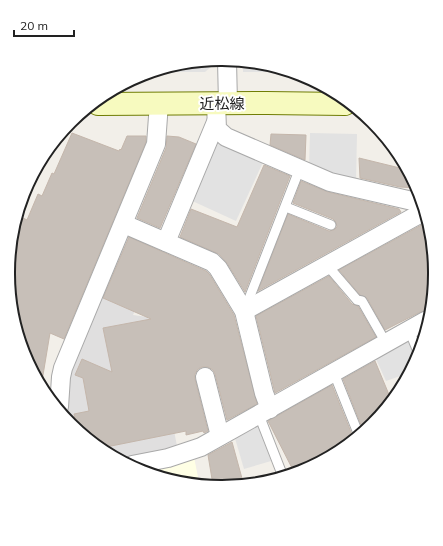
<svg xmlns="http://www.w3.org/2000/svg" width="443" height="546" font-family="Mulish,'Noto Sans JP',sans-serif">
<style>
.residential{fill:#e0dfdf}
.education{fill:#ffffe5}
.parking{fill:#e2e2e2}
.building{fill:#c7bfb8;stroke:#c4b6ab}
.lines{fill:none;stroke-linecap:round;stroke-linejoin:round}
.lane-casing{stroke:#a9a9a9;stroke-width:11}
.street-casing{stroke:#a9a9a9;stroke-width:20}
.secondary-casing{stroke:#707d05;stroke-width:24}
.lane{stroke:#fff;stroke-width:9}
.street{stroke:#fff;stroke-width:18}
.secondary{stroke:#f7fabf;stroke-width:22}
.labels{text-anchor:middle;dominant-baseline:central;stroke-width:4;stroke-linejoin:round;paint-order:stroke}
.street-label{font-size:15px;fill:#222;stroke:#fff}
.rim{fill:none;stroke:#222;stroke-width:2}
</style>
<rect width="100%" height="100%" fill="#f2efe9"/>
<!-- residential -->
<polygon class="residential" points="125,227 164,243 133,315 147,317 153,324 177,446 125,461 70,424 63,413 65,370"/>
<!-- education -->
<polygon class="education" points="194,457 199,482 140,470"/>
<!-- parking -->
<g class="parking">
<polygon points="213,61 213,65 205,72 161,72"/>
<polygon points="243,64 284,72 243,72"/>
<polygon points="310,133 357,134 356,183 309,168"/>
<polygon points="216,139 264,160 236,221 188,199"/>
<polygon points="409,341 416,359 406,374 386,381 376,359"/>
<polygon points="257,422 271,461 244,469 234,435"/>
</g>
<!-- building -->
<g class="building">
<polygon points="72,133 119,151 120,149 121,150 127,136 146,136 146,142 64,339 50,333 42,381 24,354 8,273 15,237 23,218 27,220 38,194 42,196 52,173 54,174"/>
<polygon points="271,134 306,135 305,160 270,145"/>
<polygon points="167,136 179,137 196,144 160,228 137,218 166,148"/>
<polygon points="359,158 404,169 417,188 400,187 360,178"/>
<polygon points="264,165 290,176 245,292 227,263 219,254 180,237 191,209 237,227"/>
<polygon points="301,181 328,192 399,209 401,212 258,291 288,214 329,231 334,230 337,227 336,222 333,219 293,203"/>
<polygon points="425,223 435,273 427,311 420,312 385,330 367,298 360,295 339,270"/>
<polygon points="129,237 206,271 210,275 234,315 257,404 227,420 215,374 213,370 208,367 202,367 198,369 195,374 195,379 208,431 204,433 203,431 186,435 186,431 106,447 77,428 74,414 89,411 83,378 75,375 82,359 112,372 103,328 151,319 103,298"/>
<polygon points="329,276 352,304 358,306 376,337 275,393 256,316"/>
<polygon points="375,361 390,397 372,424 363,430 343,379"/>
<polygon points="332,385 353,437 303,470 294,472 268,421"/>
<polygon points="232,442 243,482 221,486 213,485 208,455"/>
</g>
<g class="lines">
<defs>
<g id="lane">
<polyline points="286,207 331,225"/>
<polyline points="327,265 357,300 362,301 386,343"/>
<polyline points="245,309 300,168"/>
<polyline points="409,330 419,354"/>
<polyline points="334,373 358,433"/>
<polyline points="259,415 282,474"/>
</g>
<g id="street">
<polyline points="227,61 228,103"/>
<polyline points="216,103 217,129 226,137 330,182 421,203"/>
<polyline points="124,224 212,262 218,268 244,311 264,393 270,409"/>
<polyline points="166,242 216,122"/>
<polyline points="244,311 423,212"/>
<polyline points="205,377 220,436"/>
<polyline points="59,407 61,377 63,368 156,144 159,103"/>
<polyline points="132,465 168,458 201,447 425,321"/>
</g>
<polyline id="secondary" points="98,104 267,103 345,104"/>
</defs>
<!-- lane casing -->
<use href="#lane" class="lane-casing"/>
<!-- street casing -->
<use href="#street" class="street-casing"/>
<!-- secondary casing -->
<use href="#secondary" class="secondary-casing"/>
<!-- lane -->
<use href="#lane" class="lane"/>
<!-- street -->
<use href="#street" class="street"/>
<!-- secondary -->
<use href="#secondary" class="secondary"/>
</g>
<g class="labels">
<!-- street labels -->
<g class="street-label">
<text x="222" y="103">近松線</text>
</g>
</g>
<!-- crop -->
<path d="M0 0H443V546H0ZM221 66H222A206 206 0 0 1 428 272V274A206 206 0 0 1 222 480H221A206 206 0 0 1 15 274V272A206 206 0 0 1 221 66Z" fill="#fff" fill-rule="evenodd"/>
<path class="rim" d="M221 66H222A206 206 0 0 1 428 272V274A206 206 0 0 1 222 480H221A206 206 0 0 1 15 274V272A206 206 0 0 1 221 66Z"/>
<!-- scale -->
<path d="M14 30v6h60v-6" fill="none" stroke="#222222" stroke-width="2"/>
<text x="20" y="30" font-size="12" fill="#222222" stroke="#ffffff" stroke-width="3" paint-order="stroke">20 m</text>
</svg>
